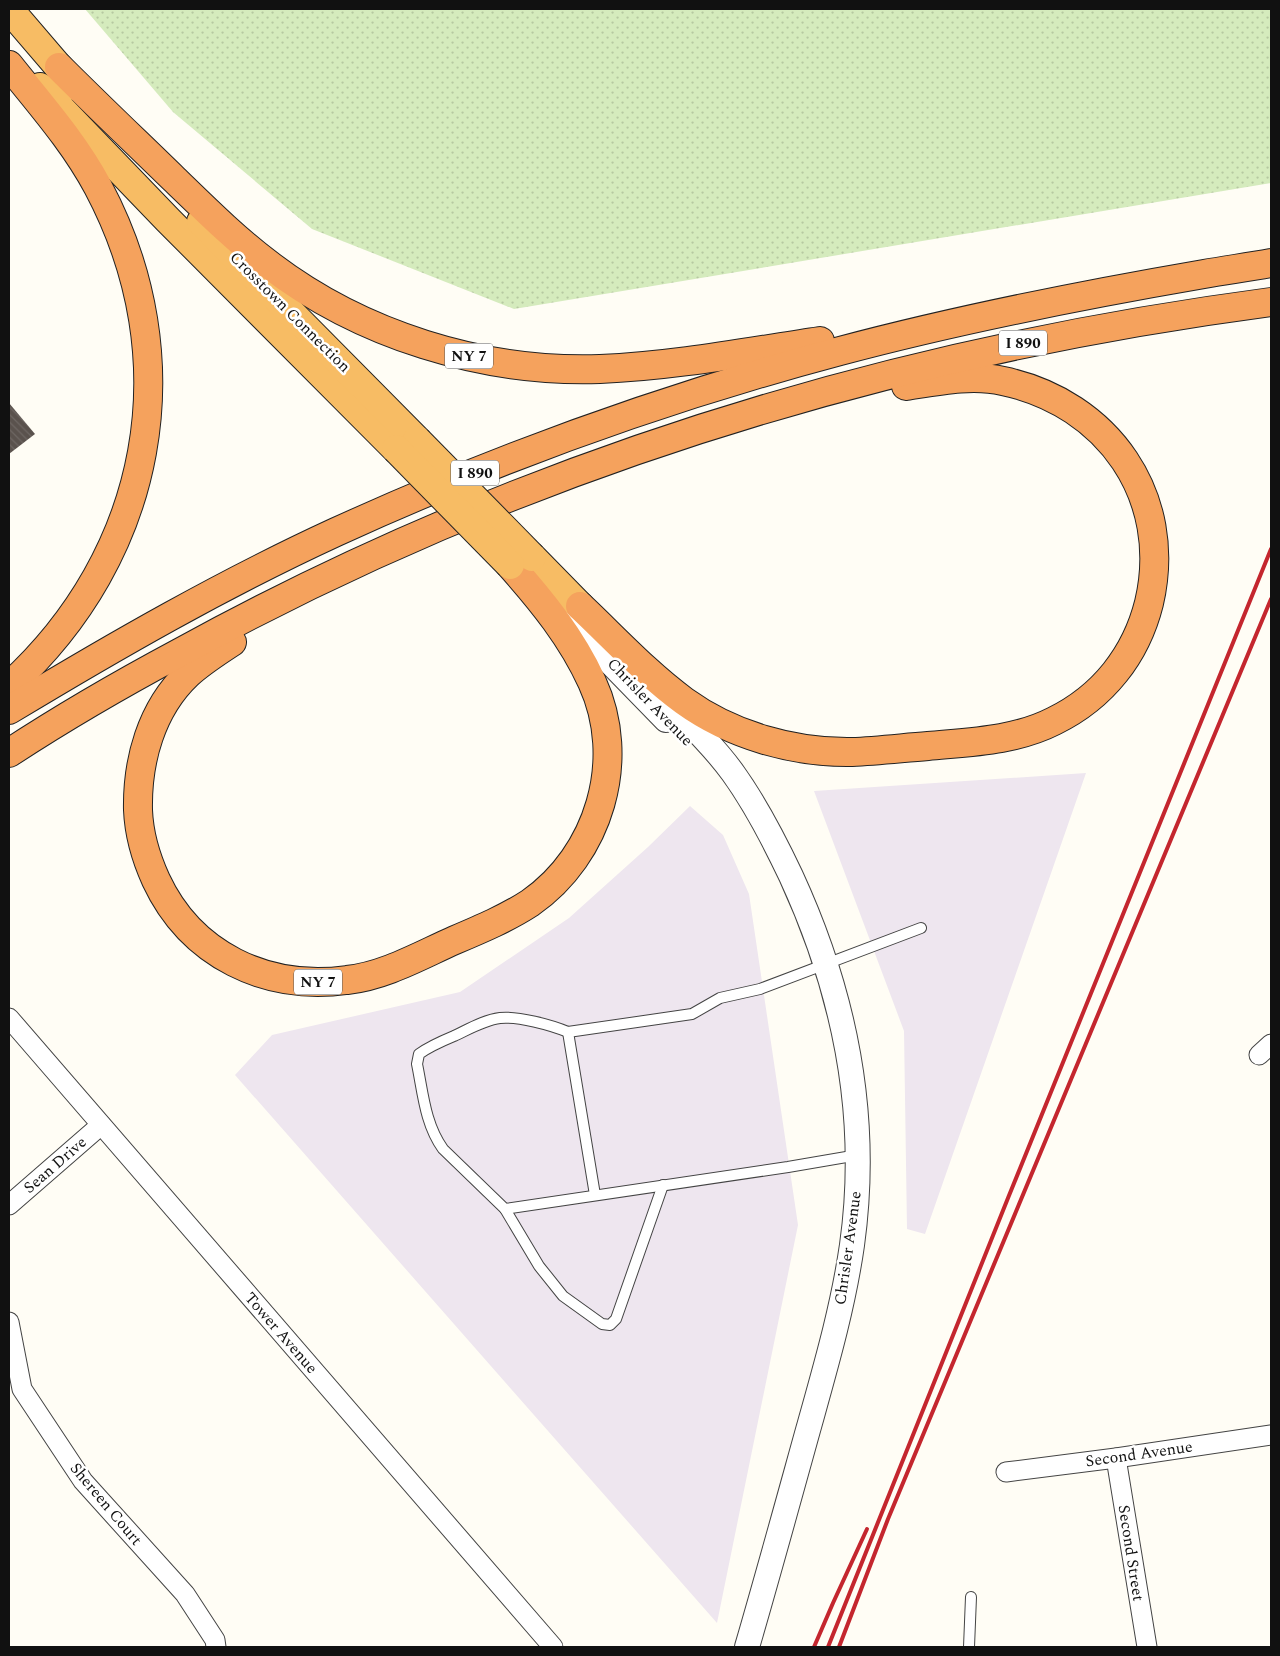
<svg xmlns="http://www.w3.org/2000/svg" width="1280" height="1656" font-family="Spectral,serif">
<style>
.industrial{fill:#eee6ef}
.grass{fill:url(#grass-dots)}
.building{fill:url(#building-back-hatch)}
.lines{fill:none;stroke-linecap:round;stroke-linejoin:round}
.service-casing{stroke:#444;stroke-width:12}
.minor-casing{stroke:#444;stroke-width:21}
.tertiary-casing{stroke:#444;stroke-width:26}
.trunk-casing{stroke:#222;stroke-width:30}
.motorway-casing{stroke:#222;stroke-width:30}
.service{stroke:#fff;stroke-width:10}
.minor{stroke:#fff;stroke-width:19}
.tertiary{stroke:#fff;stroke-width:24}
.trunk{stroke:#f7bc64;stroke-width:28}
.motorway{stroke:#f5a25d;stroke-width:28}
.rail{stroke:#c4262e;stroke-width:4}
.trunk-bridge-casing{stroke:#222;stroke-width:30;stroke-linecap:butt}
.trunk-bridge{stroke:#f7bc64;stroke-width:28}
.labels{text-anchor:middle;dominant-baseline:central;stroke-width:5;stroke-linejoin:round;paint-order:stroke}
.shield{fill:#fff;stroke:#585858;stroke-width:1}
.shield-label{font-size:15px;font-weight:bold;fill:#111}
.street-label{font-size:16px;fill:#111;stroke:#fff}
</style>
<defs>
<pattern id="grass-dots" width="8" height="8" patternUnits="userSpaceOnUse" patternTransform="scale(1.25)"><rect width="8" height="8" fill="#d5ebbd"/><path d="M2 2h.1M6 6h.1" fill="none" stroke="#b6c8a1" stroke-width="1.8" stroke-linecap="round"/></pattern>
<pattern id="building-back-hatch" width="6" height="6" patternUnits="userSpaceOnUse" patternTransform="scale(1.25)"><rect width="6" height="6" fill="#5a524d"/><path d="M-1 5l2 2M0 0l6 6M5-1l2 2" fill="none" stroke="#6d6662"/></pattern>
</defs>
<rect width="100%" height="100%" fill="#fffdf5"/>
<!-- industrial -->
<g class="industrial">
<polygon points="1086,773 925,1234 907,1229 904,1031 814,791"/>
<polygon points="690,806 723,835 749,894 798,1225 717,1623 235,1075 272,1035 460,992 569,918 648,847"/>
</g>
<!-- grass -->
<polygon class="grass" points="85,9 1271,9 1271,183 514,309 312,229 173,112"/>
<!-- building -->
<polygon class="building" points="9,403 35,434 9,454"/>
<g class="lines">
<defs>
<g id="service">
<polyline points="568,1032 595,1195"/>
<path d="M858,1155L788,1167L505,1209L443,1149C425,1124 423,1093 417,1064L419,1054C430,1046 442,1041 454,1036C469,1029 484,1020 500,1018C518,1016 551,1025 568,1032L692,1014L720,998L760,989L921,928"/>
<polyline points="505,1209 539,1266 563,1296 602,1324 610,1325 616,1319 663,1185"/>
<polyline points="969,1647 971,1597"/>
</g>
<g id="minor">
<polyline points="9,1018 553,1647"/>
<polyline points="1259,1055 1271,1044"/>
<polyline points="9,1205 101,1125"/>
<polyline points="9,1322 22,1389 83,1481 185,1594 215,1640 216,1647"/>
<polyline points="1116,1458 1147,1647"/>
<polyline points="1006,1472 1116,1458 1271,1435"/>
</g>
<g id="tertiary">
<polyline points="555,606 666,720"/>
<path d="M660,694C685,719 712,744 733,773C756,805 774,840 791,876C845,993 870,1116 852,1245C843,1308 825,1369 808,1430C788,1502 768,1575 747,1647"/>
</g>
<g id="trunk">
<polyline points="9,9 75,86"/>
<polyline points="40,87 168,220 396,449"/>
<polyline points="201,222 417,440"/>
<polyline points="532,557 580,606"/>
</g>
<g id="motorway">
<path d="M9,65C40,104 74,142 98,187C190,360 153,555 9,686"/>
<path d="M59,67C97,105 136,142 174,179C204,208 234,238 267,263C360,335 483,373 600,369C674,366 747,352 820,341"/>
<path d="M580,606C614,638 646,673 684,701C731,735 793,753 852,752C877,751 902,748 928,746C970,742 1015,741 1054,721C1103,697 1136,655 1149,603C1174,497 1108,403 1003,381C972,374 938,381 906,386"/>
<path d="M232,642C217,652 201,662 188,674C151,709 137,761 138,810C139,835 146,858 156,880C191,955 266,991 347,980C385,976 421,955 455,940C481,929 507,918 530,903C599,855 628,760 592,682C572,638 542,601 510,565"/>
<path d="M9,710C115,646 223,584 336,532C498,458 667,397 840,351C960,319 1082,295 1204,274C1227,270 1249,267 1271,263"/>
<path d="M9,753C64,717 121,684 179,653C521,465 885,353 1271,302"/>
</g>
</defs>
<!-- service casing -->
<use href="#service" class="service-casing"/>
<!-- minor casing -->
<use href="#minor" class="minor-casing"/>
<!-- tertiary casing -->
<use href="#tertiary" class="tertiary-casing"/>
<!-- trunk casing -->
<use href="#trunk" class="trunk-casing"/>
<!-- motorway casing -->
<use href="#motorway" class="motorway-casing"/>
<!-- service -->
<use href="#service" class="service"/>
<!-- minor -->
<use href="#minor" class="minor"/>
<!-- tertiary -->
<use href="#tertiary" class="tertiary"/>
<!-- trunk -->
<use href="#trunk" class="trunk"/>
<!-- motorway -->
<use href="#motorway" class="motorway"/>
<!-- rail -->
<g class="rail">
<polyline points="814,1647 833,1603 867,1529"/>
<path d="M828,1647C973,1280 1124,915 1271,549"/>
<polyline points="839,1647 888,1519 1271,599"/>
</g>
<defs>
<g id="trunk-bridge">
<polyline points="417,440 532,557"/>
<polyline points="396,449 510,565"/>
</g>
</defs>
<!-- trunk-bridge casing -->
<use href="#trunk-bridge" class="trunk-bridge-casing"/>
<!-- trunk-bridge -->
<use href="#trunk-bridge" class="trunk-bridge"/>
</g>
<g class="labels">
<!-- shield labels -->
<g class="shield">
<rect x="999" y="330.5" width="48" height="25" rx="4"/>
<rect x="445" y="343.5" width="48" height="25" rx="4"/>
<rect x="451" y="460.5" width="48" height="25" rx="4"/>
<rect x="294" y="969.5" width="48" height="25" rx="4"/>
</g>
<g class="shield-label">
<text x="1023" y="343">I 890</text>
<text x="469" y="356">NY 7</text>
<text x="475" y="473">I 890</text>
<text x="318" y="982">NY 7</text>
</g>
<!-- street labels -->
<g class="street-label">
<text transform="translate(290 312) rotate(45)">Crosstown Connection</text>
<text transform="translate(650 702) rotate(46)">Chrisler Avenue</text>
<text transform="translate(55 1165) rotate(-41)">Sean Drive</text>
<text transform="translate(848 1248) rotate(-82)">Chrisler Avenue</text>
<text transform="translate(281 1333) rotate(49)">Tower Avenue</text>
<text transform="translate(1139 1454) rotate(-8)">Second Avenue</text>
<text transform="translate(106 1504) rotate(50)">Shereen Court</text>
<text transform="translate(1131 1553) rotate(81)">Second Street</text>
</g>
</g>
<!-- border -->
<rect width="1280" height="1656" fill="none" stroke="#111111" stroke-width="20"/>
</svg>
